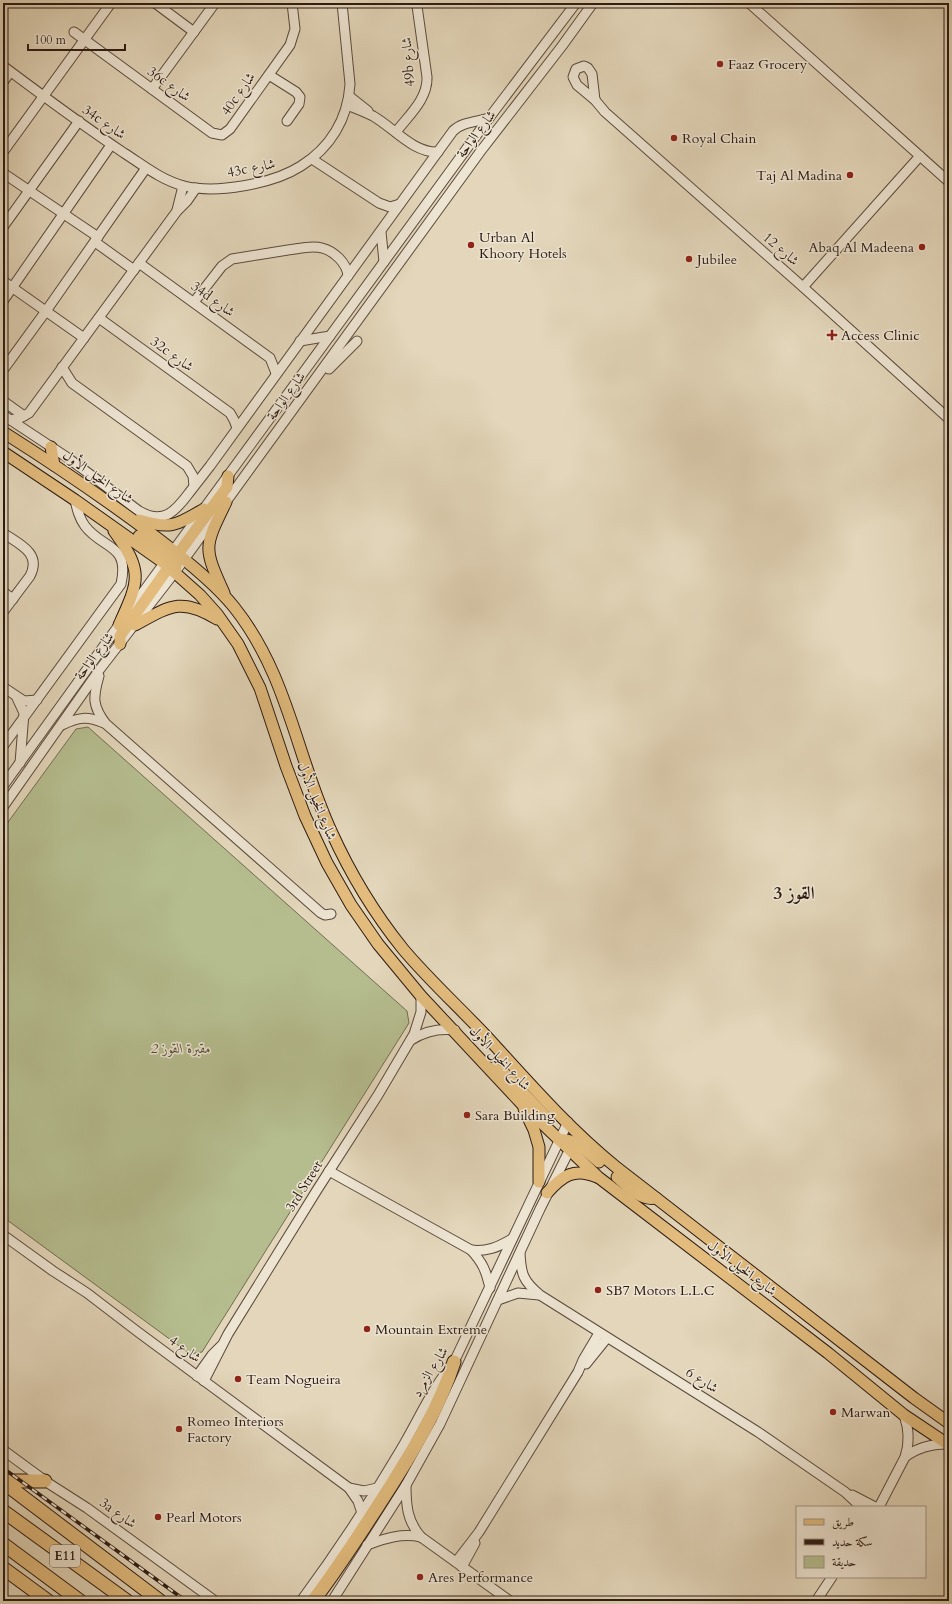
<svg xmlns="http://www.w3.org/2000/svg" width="952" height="1604" font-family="Cardo,Amiri,serif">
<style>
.green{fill:#b5bd8f;stroke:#706c51}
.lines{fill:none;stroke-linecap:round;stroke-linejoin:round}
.minor-casing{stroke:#5a4a3d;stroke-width:11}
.major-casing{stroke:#2c1b13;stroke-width:13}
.highway-casing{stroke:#2c1b13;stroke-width:15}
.minor{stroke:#ede4d2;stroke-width:9}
.major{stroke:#e2bb7d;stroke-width:11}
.highway{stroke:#e2bb7d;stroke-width:13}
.rail-casing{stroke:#2c1b13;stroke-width:3.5}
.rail{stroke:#ede4d2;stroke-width:2;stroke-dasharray:6;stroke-linecap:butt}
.poi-dot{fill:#8f2418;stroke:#ede4d2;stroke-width:1.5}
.labels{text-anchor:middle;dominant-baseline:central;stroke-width:3;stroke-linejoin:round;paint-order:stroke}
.shield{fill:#ede4d2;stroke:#66574c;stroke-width:1}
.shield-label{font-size:13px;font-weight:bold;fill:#2c1b13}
.street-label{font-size:14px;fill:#2c1b13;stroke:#ede4d2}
.poi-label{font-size:14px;fill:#2c1b13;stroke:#ede4d2;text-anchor:start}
.park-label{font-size:14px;font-style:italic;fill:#554c38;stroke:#ede4d2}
.district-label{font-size:18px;font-weight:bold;fill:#2c1b13;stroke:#ede4d2}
</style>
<rect width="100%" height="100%" fill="#e3d6ba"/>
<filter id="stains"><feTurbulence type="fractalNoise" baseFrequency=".005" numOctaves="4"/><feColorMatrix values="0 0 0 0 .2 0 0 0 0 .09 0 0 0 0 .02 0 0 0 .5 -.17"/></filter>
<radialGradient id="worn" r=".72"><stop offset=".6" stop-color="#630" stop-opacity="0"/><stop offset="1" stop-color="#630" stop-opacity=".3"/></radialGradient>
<!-- green -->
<polygon class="green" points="88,727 407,1011 409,1023 202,1352 190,1354 3,1217 3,829 76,729"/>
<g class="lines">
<defs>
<g id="minor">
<polyline points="155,3 194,32"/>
<polyline points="749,3 949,182"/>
<polyline points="948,3 949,4"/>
<polyline points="74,32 212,133 222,135 230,129 290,45 295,29 292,3"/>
<path d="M3,66C43,96 82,125 124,153C143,165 161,180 184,186C216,194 273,184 301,166C330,148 348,119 350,84L342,3"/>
<polygon points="584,66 588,68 592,74 595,100 577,85 573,77 576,69"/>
<polyline points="269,75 296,92 300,97 299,104 287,121"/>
<polyline points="3,82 10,72"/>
<polyline points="152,89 215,3"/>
<polyline points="349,96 368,111"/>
<polyline points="595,100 605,112 803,287 949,419"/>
<path d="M347,105C355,108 365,112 373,116C394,128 413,153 438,152"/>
<path d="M396,132C408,116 428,99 427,77L417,6"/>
<polyline points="3,152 111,3"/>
<polyline points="312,159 379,203 390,207 400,204"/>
<polyline points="3,173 98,237"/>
<polyline points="177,210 183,186"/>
<polyline points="3,227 79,121"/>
<polyline points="381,232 384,262"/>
<polyline points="95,242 134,270"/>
<polyline points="139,263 270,358 276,373"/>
<polyline points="3,281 84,338"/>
<polyline points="803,287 920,156"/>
<polyline points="3,301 111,145"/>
<path d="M194,302L222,266L232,259C251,256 269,253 288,250C298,249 311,245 322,248C334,251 347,263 348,276"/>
<polyline points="99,318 230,413 234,420 237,428"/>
<polyline points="300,341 330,336"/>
<polyline points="62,367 72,383 187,466 193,476 194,486"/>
<polyline points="329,369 357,341"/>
<polyline points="3,370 46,311 146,168"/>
<polyline points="3,401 24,416"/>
<path d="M3,415L68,458L139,511C163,525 175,512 189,493C196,484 203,475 210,466L453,131C462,122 476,122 489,118"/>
<polyline points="10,420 20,418 29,413 177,211 187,201 196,188"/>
<path d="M3,533C19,544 42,553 30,576L3,612"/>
<polyline points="3,592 13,599"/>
<path d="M99,676C93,697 92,706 106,724L321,913L325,915L331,914"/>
<polyline points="3,687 24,701 37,700"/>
<polyline points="17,698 24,713 20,763"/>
<path d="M62,725C79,717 87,716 104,723"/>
<path d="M3,746L121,584C130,543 103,550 85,526C79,518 77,509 75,500"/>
<polyline points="3,786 119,625 489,118 576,3"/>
<polyline points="3,807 100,669 175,572 480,152 562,46 593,3"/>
<path d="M411,1040C425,1031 439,1028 455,1030"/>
<path d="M329,1171L471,1250C483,1263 486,1271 490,1288"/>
<polyline points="3,1235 53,1271 87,1293 138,1332 349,1488 358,1501 362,1513"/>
<path d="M471,1250C487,1252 498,1247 512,1239"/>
<path d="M520,1253C521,1274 523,1281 540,1295L758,1432L845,1492L861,1507"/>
<polyline points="498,1300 518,1293 539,1295"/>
<polyline points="586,1364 607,1338"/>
<polyline points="197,1376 212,1355 221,1346"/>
<polyline points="204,1381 228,1334 317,1190 378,1095 414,1034 421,1012 421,996"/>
<polyline points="3,1450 48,1483 87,1508 215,1601"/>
<path d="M905,1457C918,1447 931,1444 947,1444"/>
<path d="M406,1485C406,1505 407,1521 421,1537L510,1601"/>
<polyline points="349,1488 364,1491 377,1488"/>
<polyline points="852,1495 875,1507"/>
<path d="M879,1507L905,1457C910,1442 909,1429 904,1415"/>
<path d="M367,1545C386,1538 402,1533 421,1537"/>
<polyline points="456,1562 479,1532 578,1372 583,1360 599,1333"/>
<polyline points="462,1567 475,1543"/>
<path d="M301,1601C337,1552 370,1502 400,1451C418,1421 432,1388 454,1362L568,1122"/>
<polyline points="332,1601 406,1485 440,1424 540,1209 572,1145"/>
<polyline points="816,1601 832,1577"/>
</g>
<g id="major">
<path d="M3,432C55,465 107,500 157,538C182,557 214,582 234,607C288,675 296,755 331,831C350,873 374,913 403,949C429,980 460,1008 488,1038C529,1083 569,1129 616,1167L914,1398L949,1423"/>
<polyline points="51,447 54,465"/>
<polyline points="3,452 75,500 164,563 200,595 217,614 238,644 260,688 286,766 305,816 327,863 351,905 378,944 421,996 521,1103 598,1177 828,1353 904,1415 949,1445"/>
<path d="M139,520C171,530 177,525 204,509"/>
<path d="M114,531C144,572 139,581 119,625"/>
<polyline points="139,536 171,558 181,559"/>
<polyline points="175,572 178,554 227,487 228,476"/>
<path d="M224,593C203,547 204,547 226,502"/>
<path d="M135,625C170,606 181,597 217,619"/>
<polyline points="120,644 120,636 173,561"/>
<polyline points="493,1068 504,1073 549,1120"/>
<polyline points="524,1109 534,1130 539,1147 539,1182"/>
<path d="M559,1140C575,1137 588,1153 599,1162"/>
<path d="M617,1177C628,1186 640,1201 656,1198"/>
<path d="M547,1193C562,1176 574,1167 597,1177"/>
</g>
<g id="highway">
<polyline points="3,1481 45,1481"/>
<polyline points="3,1482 160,1601"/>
<polyline points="3,1511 127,1601"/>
<polyline points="3,1544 80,1601"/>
<polyline points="3,1568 48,1601"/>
<path d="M313,1601C339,1567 362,1531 385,1495C412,1453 439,1409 454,1362"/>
</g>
</defs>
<!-- minor casing -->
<use href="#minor" class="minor-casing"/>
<!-- major casing -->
<use href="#major" class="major-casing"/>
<!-- highway casing -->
<use href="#highway" class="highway-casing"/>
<!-- minor -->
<use href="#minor" class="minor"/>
<!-- major -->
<use href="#major" class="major"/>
<!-- highway -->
<use href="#highway" class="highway"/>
<defs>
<polyline id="rail" points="3,1468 186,1601"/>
</defs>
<!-- rail casing -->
<use href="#rail" class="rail-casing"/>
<!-- rail -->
<use href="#rail" class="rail"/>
</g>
<!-- markers -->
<g class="poi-dot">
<circle cx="720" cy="64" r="4"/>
<circle cx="674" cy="138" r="4"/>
<circle cx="850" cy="175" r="4"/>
<circle cx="471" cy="245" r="4"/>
<circle cx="922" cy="247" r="4"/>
<circle cx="689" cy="259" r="4"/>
<path d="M830 329h4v4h4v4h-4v4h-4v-4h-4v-4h4z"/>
<circle cx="467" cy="1115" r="4"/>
<circle cx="598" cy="1290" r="4"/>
<circle cx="367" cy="1329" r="4"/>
<circle cx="238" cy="1379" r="4"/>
<circle cx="833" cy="1412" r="4"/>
<circle cx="179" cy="1429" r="4"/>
<circle cx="158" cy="1517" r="4"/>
<circle cx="420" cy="1577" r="4"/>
</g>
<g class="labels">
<!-- shield labels -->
<rect class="shield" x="50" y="1545" width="30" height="22" rx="3"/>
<g class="shield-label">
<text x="65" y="1556">E11</text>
</g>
<!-- street labels -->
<g class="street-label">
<text transform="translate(408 62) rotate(-94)">49b شارع</text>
<text transform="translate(169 84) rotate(36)">36c شارع</text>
<text transform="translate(238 94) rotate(-55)">40c شارع</text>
<text transform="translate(104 122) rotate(35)">34c شارع</text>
<text transform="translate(476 134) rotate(-53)">شارع الواحة</text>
<text transform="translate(251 168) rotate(-11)">43c شارع</text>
<text transform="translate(781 249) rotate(41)">شارع 12</text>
<text transform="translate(213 299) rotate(36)">34d شارع</text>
<text transform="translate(172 354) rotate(36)">32c شارع</text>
<text transform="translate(286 396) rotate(-54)">شارع الواحة</text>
<text transform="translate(98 477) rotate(35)">شارع الخيل الأول</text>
<text transform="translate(94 656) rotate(-53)">شارع الواحة</text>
<text transform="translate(317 801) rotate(68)">شارع الخيل الأول</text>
<text transform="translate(500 1058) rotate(47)">شارع الخيل الأول</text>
<text transform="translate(304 1186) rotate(-58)">3rd Street</text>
<text transform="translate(742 1268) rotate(37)">شارع الخيل الأول</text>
<text transform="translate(185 1349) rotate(36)">شارع 4</text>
<text transform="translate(430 1372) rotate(-59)">شارع الزمرد</text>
<text transform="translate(702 1380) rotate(32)">شارع 6</text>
<text transform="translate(118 1513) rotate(36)">3a شارع</text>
</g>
<!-- poi labels -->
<g class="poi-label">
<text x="728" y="64">Faaz Grocery</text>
<text x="682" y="138">Royal Chain</text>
<text x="842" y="175" text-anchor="end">Taj Al Madina</text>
<text x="479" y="237">Urban Al<tspan x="479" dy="16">Khoory Hotels</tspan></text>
<text x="914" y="247" text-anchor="end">Abaq Al Madeena</text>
<text x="697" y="259">Jubilee</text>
<text x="841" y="335">Access Clinic</text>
<text x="475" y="1115">Sara Building</text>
<text x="606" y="1290">SB7 Motors L.L.C</text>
<text x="375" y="1329">Mountain Extreme</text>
<text x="246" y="1379">Team Nogueira</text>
<text x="841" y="1412">Marwan</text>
<text x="187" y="1421">Romeo Interiors<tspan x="187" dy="16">Factory</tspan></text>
<text x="166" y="1517">Pearl Motors</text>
<text x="428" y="1577">Ares Performance</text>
</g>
<!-- park labels -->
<g class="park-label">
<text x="181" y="1048">مقبرة القوز 2</text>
</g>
<!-- district labels -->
<g class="district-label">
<text x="794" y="893">القوز 3</text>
</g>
</g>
<!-- margin -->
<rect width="952" height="1604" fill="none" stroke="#e3d6ba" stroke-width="16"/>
<rect x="4" y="4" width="944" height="1596" fill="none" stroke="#2c1b13" stroke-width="2"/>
<rect x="8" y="8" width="936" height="1588" fill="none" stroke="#2c1b13"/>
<!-- legend -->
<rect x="796" y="1506" width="130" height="72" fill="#ede4d2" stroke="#a09486"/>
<rect x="804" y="1519" width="20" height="6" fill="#e2bb7d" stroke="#a09486"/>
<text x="832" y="1526" font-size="12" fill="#2c1b13">طريق</text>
<rect x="804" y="1539" width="20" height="6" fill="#2c1b13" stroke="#a09486"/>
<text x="832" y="1546" font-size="12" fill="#2c1b13">سكة حديد</text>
<rect x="804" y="1556" width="20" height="12" fill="#b5bd8f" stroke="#a09486"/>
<text x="832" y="1566" font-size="12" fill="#2c1b13">حديقة</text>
<!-- scale -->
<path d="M28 44v6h97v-6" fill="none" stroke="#2c1b13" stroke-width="2"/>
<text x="34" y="44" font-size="12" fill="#2c1b13" stroke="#ede4d2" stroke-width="3" paint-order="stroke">100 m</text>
<rect width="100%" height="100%" filter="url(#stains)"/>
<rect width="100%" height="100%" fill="url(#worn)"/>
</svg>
